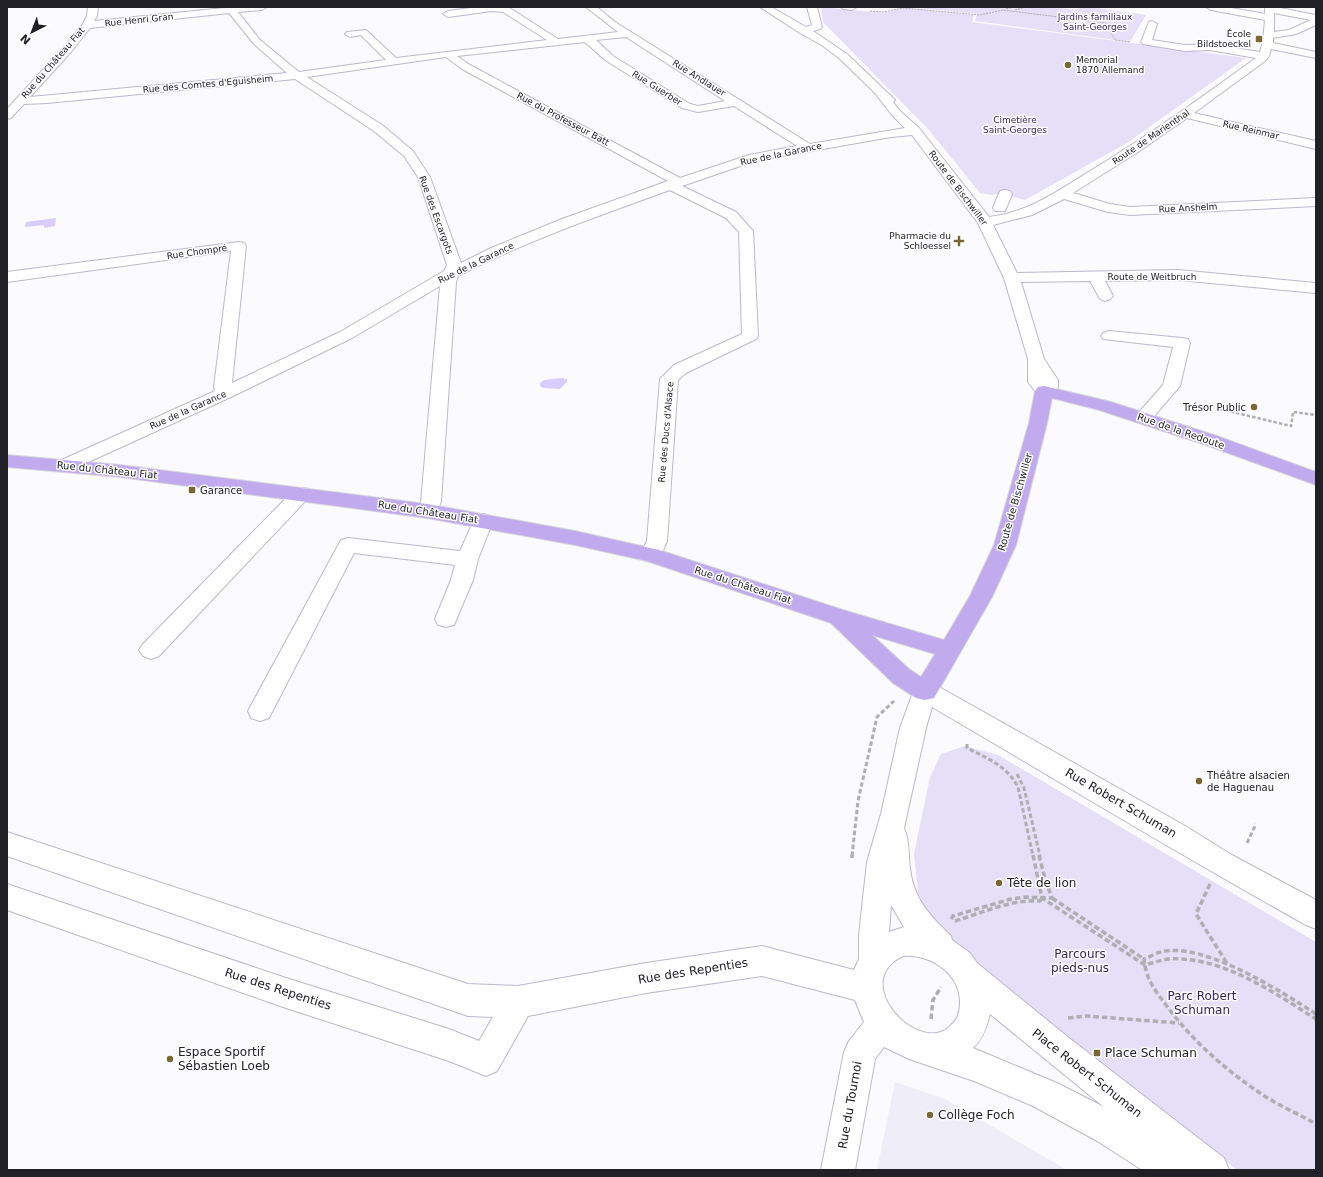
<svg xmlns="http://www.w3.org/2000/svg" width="1323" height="1177" font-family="'DejaVu Sans',sans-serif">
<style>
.built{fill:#efedf7}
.green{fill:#e5dff8}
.water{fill:#daccfe}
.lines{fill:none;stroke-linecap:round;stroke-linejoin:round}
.minor-casing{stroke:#bcb8c9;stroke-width:2}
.major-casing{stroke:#d7d7d8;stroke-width:2}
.path-far3{stroke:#afafb3;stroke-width:1;stroke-dasharray:2 1;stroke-linecap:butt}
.path-far2{stroke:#afafb3;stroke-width:2.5;stroke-dasharray:3.5 2;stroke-linecap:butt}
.path-far1{stroke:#afafb3;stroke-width:3;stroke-dasharray:4.5 2.5;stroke-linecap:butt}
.path{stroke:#afafb3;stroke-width:3.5;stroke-dasharray:5.5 3;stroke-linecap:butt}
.minor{fill:#fff;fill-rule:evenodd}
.major{fill:#c1aaed;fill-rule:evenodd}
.poi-dot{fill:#7a6635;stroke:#fff;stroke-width:1.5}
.labels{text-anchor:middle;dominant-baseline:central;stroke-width:3;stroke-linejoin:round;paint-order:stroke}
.far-park-label{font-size:9px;fill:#39245e;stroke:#fff}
.far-street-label{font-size:9px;fill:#212026;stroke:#fff}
.far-poi-label{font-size:9px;fill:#212026;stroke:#fff;text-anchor:end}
.poi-label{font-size:10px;fill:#212026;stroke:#fff;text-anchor:start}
.street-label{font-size:10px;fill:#212026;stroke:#fff}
.near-street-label{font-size:12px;fill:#212026;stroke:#fff}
.near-poi-label{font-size:12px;fill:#212026;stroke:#fff;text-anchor:start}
.near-park-label{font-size:12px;fill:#39245e;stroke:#fff}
</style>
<rect width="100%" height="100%" fill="#fbfbfe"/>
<!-- built -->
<polygon class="built" points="895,1082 945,1099 1067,1170 877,1170"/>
<!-- green -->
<g class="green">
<polygon points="821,7 884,13 904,8 974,15 972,22 1246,58 1127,143 1025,200 1000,193 993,195 980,193 929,130 823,22"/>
<polygon points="907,7 1051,7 1076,10 1082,7 1089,7 1146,15 1130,42 975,21 977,14"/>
<polygon points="965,746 998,755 1316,942 1316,1170 1237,1170 1145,1099 1057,1035 961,949 931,918 918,893 914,854 930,777 941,754"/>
</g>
<!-- water -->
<g class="water">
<polygon points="56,218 55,226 44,228 44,225 25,227 26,222"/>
<polygon points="561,378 567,379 567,382 560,389 543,388 540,386 540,383 544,380"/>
</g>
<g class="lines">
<defs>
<g id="minor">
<path d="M88,7H98L97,16L94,21L225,8L224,7H267L262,10L238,12L260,40L299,72L386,60L361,35L350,37L345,34L347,32L366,30L396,58L547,40L503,12L492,11L448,17L443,14L448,11L479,7H508L558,39L618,32L586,7H597L615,22L810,144L905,128L892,115L875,93L839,58L823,46L800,33L760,7H771L806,27L812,25L807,7H817L822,27L820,29L813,31L847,54L893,98L895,100L893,102L900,111L919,128L989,217C1027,213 1058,191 1090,171C1148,136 1202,97 1256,58L1210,50L1185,51L1143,44L1141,42L1149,22L1152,21L1157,24L1152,40L1185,45L1210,44L1260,52L1263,41L1265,20L1211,10L1206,7H1226L1265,14V7H1275L1316,15V25L1296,34L1273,38V43L1316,52V58L1271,49L1269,56L1265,61L1194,113L1316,141V149L1187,118L1138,152L1073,193L1110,204L1130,207L1316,198V206L1130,215L1108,212L1064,199L1032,215L993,225L1017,273L1178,270L1316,283V293L1178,280L1105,281L1113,296L1110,299L1105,301L1100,299L1090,281L1021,282L1044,359L1058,380V387L1050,395L1044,396L1038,395L1028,382V359L1004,278L978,223L912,135L891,137L755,161L682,186L736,212L753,231L758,336L756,339L686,373L678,380L667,541L659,560L651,562L643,560L640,555L647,541L660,379L674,365L742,334L739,232L726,218L670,190C598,216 526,241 458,276L456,282L441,502L434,516L427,518L420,516L417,511L421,502L440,286L352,338L231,397L71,470L64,472L57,470L54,466L57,462L215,391L214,387L231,251L7,282V272L239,242L244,243L246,246L232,383L340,332L444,271L447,265L418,177L404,156L374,131L295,79L47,103L24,104L11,118L7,119V109L63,48L83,24L87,16ZM229,13L254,44L287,73L30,97L71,52L90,28ZM1274,13L1311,20L1289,30L1274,32ZM626,37L725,101L698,106L690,104L613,56L596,40ZM585,42L605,60L682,108L698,112L734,106L797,146L749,155L680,178L470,65L457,56ZM446,57L462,69L668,181L562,219L491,248L461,263L430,177L413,151L382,125L307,77Z"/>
<polygon points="841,7 857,7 852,10 843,9"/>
<polygon points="1005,190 1010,191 1012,194 1005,211 995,211 993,208 1000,191"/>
<polygon points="1109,331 1182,338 1188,339 1190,343 1180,386 1149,422 1143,423 1137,422 1134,418 1163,385 1173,347 1103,339 1101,336 1103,333"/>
<polygon points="302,488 309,489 312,494 159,656 151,659 143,656 139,650 143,644 295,489"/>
<polygon points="483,514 490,516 493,521 478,559 473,580 454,625 446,627 438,625 435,619 451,580 455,565 354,553 269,718 260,721 251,718 248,711 341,540 348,538 460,551 476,516"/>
<path d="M925,682L934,684L1187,827L1230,854L1316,900V929L1306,925C1180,855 1057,780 932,707L926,728L904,828C910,841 908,855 910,868C913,898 930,916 951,936L952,940L970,953L977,963L1069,1038L1224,1158L1229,1170H1142L1099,1142L1033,1106L974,1081L909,1059L884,1047L875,1059L855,1170H821L844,1052L849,1041L864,1022L855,1000L762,976L646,993L528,1016L497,1071L486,1076L449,1061L286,1008L7,910V884L286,978L449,1029L479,1041L493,1017L468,1016L7,856V832L468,984L518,986L646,963L762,946L854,970L859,959V935L867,862L881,814L900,728L916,684ZM891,905L904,927L889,932ZM903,956C934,953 969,980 958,1015C957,1020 953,1023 949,1027C918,1055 848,982 903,956ZM990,1014L1104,1107L1057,1083L973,1048C983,1039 987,1026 990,1014Z"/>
</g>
<path id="major" d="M1044,386L1111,402L1217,436L1316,472V485L1203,444L1099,410L1052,398L1047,423L1016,545L992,597L934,698L925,700L916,698L893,683L831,623L647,561L575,545L427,518L120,477L7,467V455L120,465L427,504L575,531L659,550L843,610L944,640L970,596L994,545L1029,423L1035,391L1038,387ZM872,635L935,654L921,677L909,669Z"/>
</defs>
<!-- minor casing -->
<use href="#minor" class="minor-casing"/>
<!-- major casing -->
<use href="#major" class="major-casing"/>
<!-- path-far3 -->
<g class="path-far3">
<polyline points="1006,9 1013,7"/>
<polyline points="1015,10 1026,7"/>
<polyline points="870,11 884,12 903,8 980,15 1003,10 1106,23 1115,40 1130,42"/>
</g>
<!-- path-far2 -->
<polyline class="path-far2" points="1220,409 1291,426 1293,412 1316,415"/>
<!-- path-far1 -->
<g class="path-far1">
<path d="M967,744V748C987,758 1007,766 1018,787L1033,856"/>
<polyline points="1017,774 1024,788 1040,856"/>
<polyline points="1247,843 1256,824"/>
<polyline points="852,856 858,801 877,717 894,701"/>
</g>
<!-- path -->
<g class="path">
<path d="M1033,855L1042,898L1145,965C1153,963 1160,960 1169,959C1222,956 1273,992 1316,1019"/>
<polyline points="852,858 852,855"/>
<polyline points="1210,884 1196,914 1228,965"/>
<polyline points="1052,898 1144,959"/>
<polyline points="951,919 953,916 1011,899 1025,897 1052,898 1045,879 1039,855"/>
<path d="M955,921C982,913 1011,899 1040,901L1042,898"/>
<path d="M1316,1014C1282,992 1203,941 1161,952C1155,953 1150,957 1144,959C1146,979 1154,989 1166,1005C1191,1039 1222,1067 1257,1091C1275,1104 1297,1113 1316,1124"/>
<polyline points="1068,1018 1086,1016 1179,1023"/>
<polyline points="931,1019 933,1000 941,987"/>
</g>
<!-- minor -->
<use href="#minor" class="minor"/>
<!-- major -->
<use href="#major" class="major"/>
</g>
<!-- markers -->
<g class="poi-dot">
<rect x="1255" y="35" width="8" height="8" rx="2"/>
<circle cx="1068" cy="65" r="4"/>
<path d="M957 235h4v4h4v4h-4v4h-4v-4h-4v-4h4z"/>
<circle cx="1254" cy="407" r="4"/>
<rect x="188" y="486" width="8" height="8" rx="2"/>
<circle cx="1199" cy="781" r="4"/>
<circle cx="999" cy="883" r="4"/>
<rect x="1093" y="1049" width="8" height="8" rx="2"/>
<circle cx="170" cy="1059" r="4"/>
<circle cx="930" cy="1115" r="4"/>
</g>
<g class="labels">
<!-- far-park labels -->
<g class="far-park-label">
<text x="1095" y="17">Jardins familiaux<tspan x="1095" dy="10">Saint-Georges</tspan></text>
<text x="1015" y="120">Cimetière<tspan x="1015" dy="10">Saint-Georges</tspan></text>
</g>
<!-- far-street labels -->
<g class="far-street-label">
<text transform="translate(139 20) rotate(-6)">Rue Henri Gran</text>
<text transform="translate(53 63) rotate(-49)">Rue du Château Fiat</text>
<text transform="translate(699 78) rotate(32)">Rue Andlauer</text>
<text transform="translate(208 84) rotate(-5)">Rue des Comtes d'Eguisheim</text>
<text transform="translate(657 88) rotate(32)">Rue Guerber</text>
<text transform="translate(563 119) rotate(28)">Rue du Professeur Batt</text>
<text transform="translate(1251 130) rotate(13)">Rue Reinmar</text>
<text transform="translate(1151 137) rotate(-34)">Route de Marienthal</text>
<text transform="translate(781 154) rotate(-12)">Rue de la Garance</text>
<text transform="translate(958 188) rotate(53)">Route de Bischwiller</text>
<text transform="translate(1188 208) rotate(-3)">Rue Anshelm</text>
<text transform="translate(436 215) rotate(70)">Rue des Escargots</text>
<text transform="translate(197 252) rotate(-8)">Rue Chompré</text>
<text transform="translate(476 263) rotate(-26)">Rue de la Garance</text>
<text x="1152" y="277">Route de Weitbruch</text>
<text transform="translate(188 410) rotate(-24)">Rue de la Garance</text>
<text transform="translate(666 432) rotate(-85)">Rue des Ducs d'Alsace</text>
</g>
<!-- far-poi labels -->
<g class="far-poi-label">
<text x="1251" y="34">École<tspan x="1251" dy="10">Bildstoeckel</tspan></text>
<text x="1076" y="60" text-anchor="start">Memorial<tspan x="1076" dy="10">1870 Allemand</tspan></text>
<text x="951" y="236">Pharmacie du<tspan x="951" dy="10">Schloessel</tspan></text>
</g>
<!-- poi labels -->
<g class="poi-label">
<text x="1246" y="407" text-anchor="end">Trésor Public</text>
<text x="200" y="490">Garance</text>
<text x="1207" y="775">Théâtre alsacien<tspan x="1207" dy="12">de Haguenau</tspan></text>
</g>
<!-- street labels -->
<g class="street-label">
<text transform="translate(1181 431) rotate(19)">Rue de la Redoute</text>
<text transform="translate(107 470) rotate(6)">Rue du Château Fiat</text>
<text transform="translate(1015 502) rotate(-74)">Route de Bischwiller</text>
<text transform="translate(428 512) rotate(9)">Rue du Château Fiat</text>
<text transform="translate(743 585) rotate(18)">Rue du Château Fiat</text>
</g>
<!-- near-street labels -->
<g class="near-street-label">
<text transform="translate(1121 803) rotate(30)">Rue Robert Schuman</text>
<text transform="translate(693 971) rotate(-9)">Rue des Repenties</text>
<text transform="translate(278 989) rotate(18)">Rue des Repenties</text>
<text transform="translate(1087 1073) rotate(38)">Place Robert Schuman</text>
<text transform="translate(850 1105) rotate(-80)">Rue du Tournoi</text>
</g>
<!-- near-poi labels -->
<g class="near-poi-label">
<text x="1007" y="883">Tête de lion</text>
<text x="178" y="1052">Espace Sportif<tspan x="178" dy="14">Sébastien Loeb</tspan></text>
<text x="1105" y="1053">Place Schuman</text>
<text x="938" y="1115">Collège Foch</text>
</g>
<!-- near-park labels -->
<g class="near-park-label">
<text x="1080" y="954">Parcours<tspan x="1080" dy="14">pieds-nus</tspan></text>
<text x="1202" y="996">Parc Robert<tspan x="1202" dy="14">Schuman</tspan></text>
</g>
</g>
<!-- border -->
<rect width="1323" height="1177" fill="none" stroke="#212026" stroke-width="16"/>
<!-- north arrow -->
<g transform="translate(32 32) rotate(222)" stroke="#ffffff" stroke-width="3" paint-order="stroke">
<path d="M0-3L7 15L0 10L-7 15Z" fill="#212026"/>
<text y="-6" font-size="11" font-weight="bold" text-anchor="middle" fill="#212026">N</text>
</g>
</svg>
